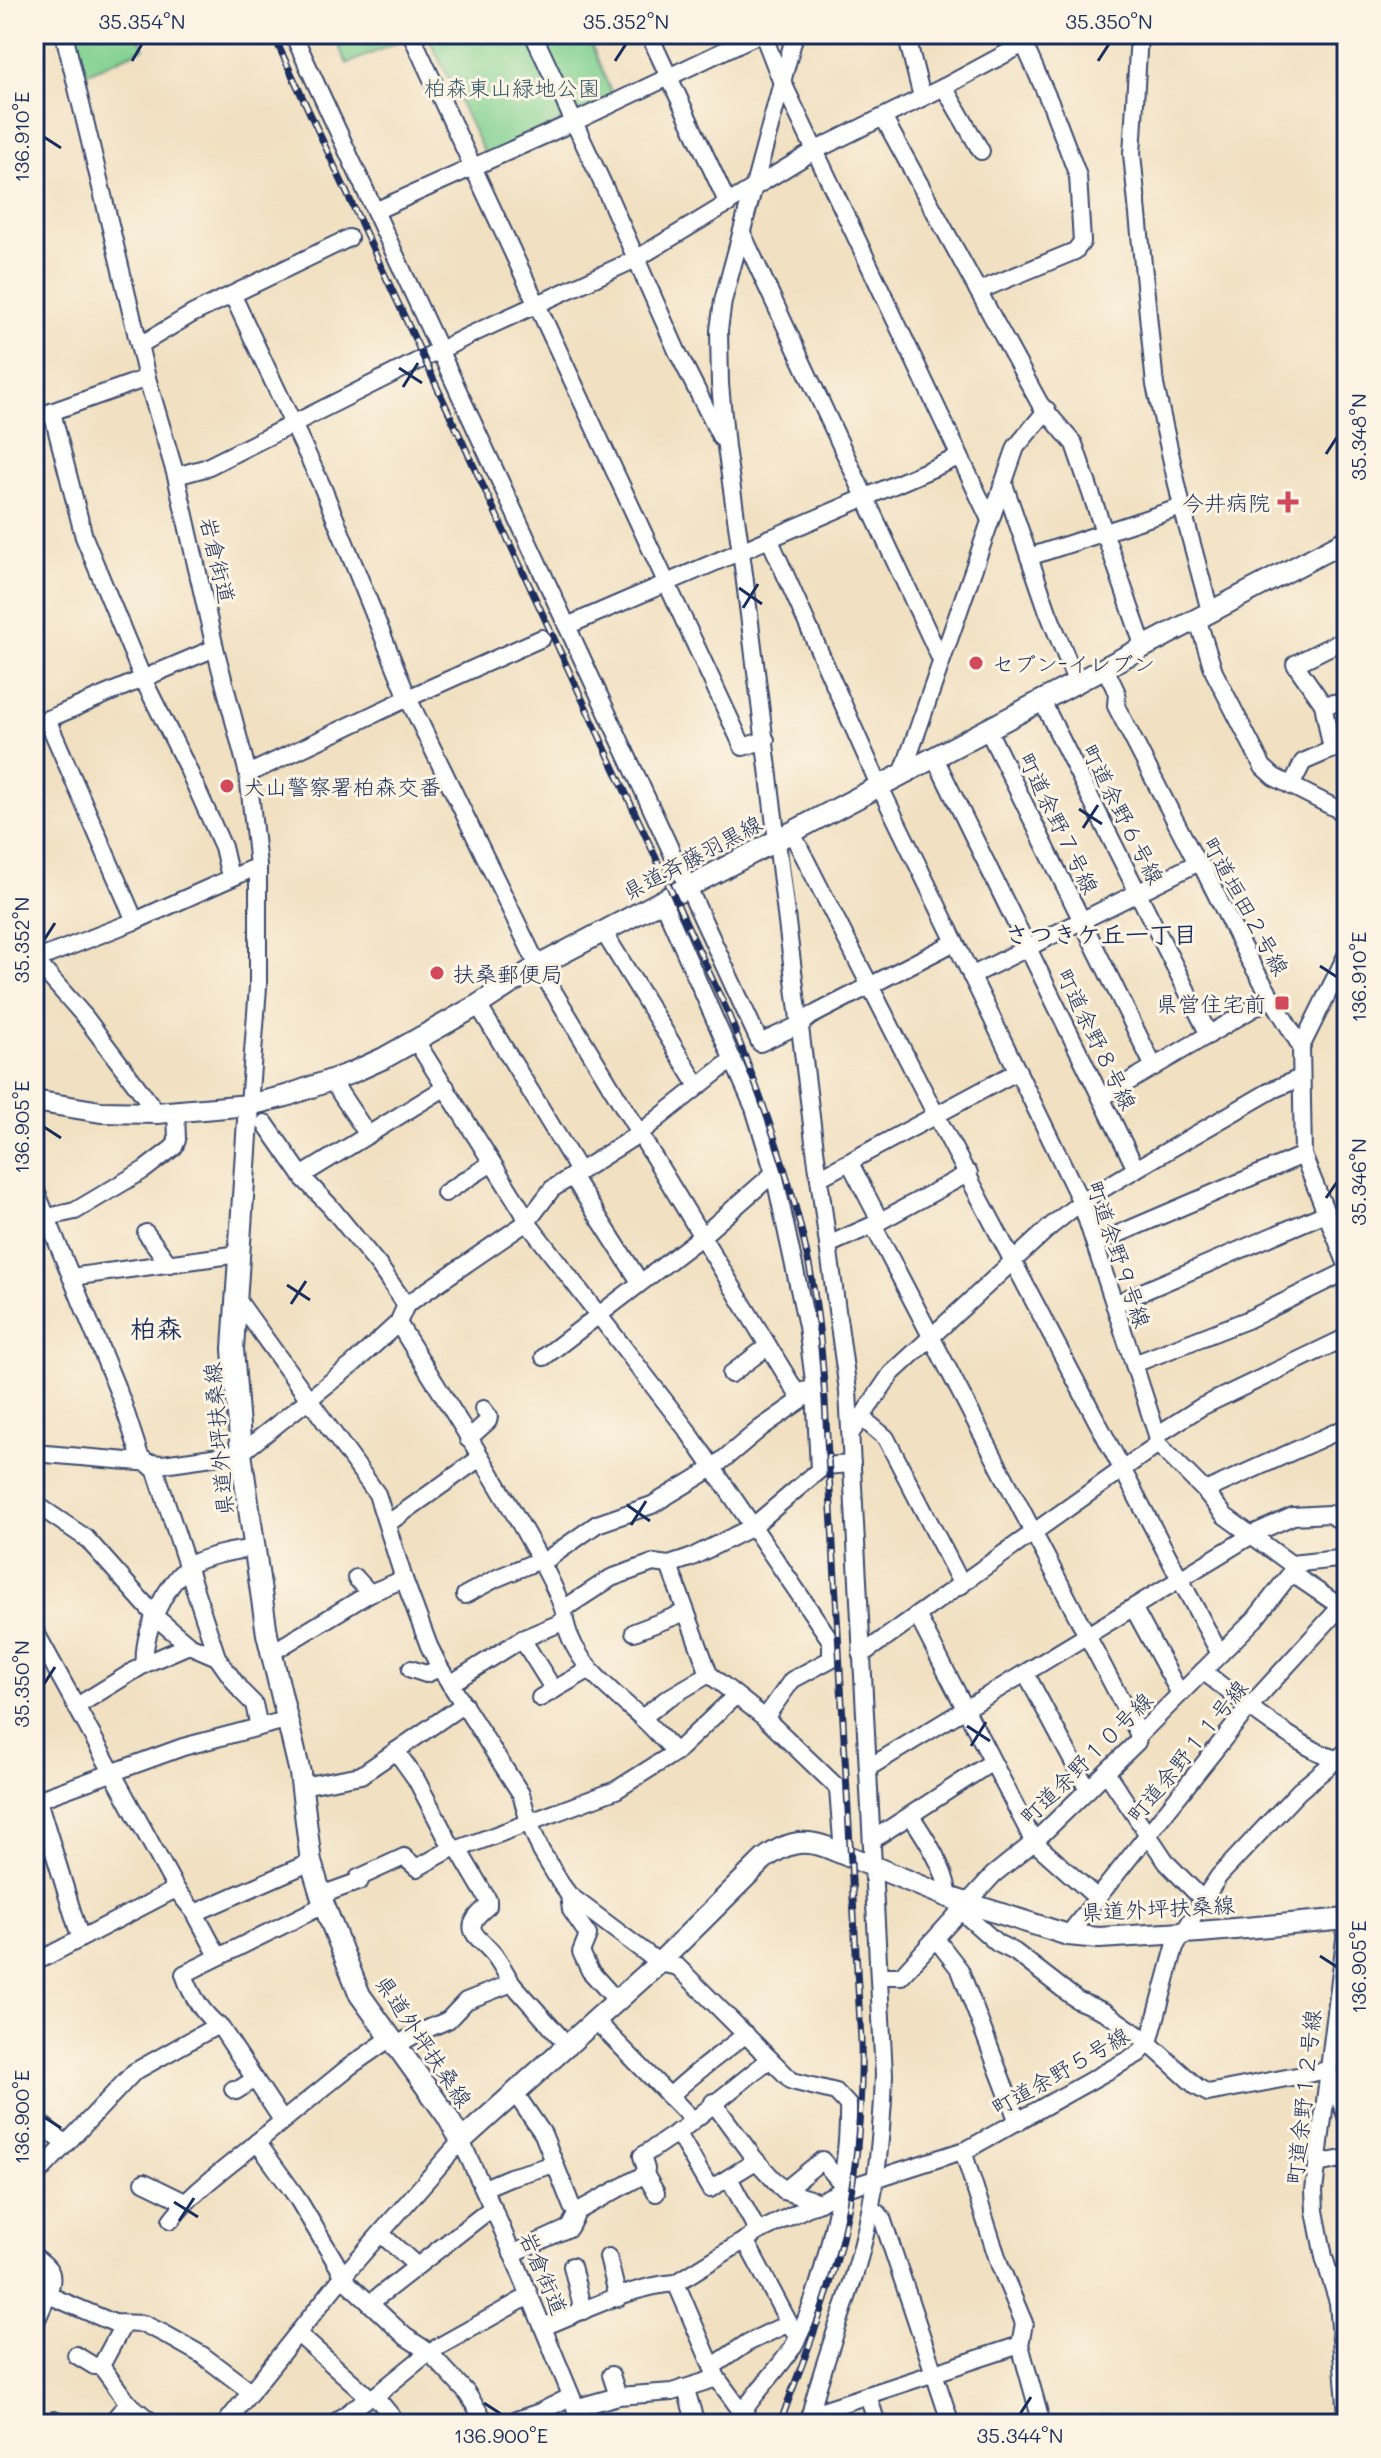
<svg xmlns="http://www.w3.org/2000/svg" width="1381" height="2458" font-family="Mali,'Klee One',sans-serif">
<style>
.green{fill:#82d191;stroke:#4e8078;stroke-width:2}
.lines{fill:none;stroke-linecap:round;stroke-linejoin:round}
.minor-casing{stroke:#3b4a6d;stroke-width:20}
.major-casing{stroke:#3b4a6d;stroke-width:24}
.minor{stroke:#fff;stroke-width:16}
.major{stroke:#fff;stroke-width:20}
.rail-casing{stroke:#1b2f5e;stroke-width:7}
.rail{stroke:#fcf5e5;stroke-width:4;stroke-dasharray:12;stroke-linecap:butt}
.ticks{fill:none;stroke:#1b2f5e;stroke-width:3}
.poi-dot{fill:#d1495b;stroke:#fcf5e5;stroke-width:3}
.labels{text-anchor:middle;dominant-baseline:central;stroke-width:6;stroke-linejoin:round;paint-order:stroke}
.park-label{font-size:22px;fill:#35586b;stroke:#fcf5e5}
.poi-label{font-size:22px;fill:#1b2f5e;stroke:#fcf5e5;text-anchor:start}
.street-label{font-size:22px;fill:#1b2f5e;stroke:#fcf5e5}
.neighbourhood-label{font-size:24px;font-weight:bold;fill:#1b2f5e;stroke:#fcf5e5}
.quarter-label{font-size:26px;font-weight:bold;fill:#1b2f5e;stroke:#fcf5e5}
.neatline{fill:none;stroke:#1b2f5e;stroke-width:3}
.ticks-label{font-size:20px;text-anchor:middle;fill:#1b2f5e}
</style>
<rect width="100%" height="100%" fill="#fcf5e5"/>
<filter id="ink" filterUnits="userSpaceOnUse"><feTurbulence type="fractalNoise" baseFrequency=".0125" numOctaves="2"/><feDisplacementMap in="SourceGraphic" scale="16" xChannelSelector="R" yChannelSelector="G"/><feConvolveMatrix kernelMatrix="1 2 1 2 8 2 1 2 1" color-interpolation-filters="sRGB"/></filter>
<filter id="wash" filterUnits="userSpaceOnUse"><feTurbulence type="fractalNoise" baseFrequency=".006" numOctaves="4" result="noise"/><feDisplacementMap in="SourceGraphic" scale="32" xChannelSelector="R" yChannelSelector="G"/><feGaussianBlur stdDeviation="1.8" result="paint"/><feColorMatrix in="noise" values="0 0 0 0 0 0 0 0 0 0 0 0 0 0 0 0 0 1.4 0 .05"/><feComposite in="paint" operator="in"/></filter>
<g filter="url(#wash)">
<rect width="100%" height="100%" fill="#f1e0c1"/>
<!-- green -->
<g class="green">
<polygon points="70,34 137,34 144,48 81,76"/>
<polygon points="333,34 417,34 347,64"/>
<polygon points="427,34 587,34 613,97 486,157"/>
</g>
</g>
<g filter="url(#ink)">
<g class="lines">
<defs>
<g id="minor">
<polyline points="64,34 147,378 176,476 215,648 248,774 258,866 258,987 249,1105"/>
<polyline points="293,34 760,1043 801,1024 811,1016 955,942"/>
<polyline points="411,34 743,747 766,740"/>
<polyline points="533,34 607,193 677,351 721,438"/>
<polyline points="649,34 728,204"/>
<polyline points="763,34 782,83"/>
<path d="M795,34L723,301L719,330L720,384L726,447L744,574L815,1149L848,1391L884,2075C882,2143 874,2211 854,2276C839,2325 819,2374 808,2424"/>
<polyline points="906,34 922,97"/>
<polyline points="1139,34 1132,154 1155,385 1182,507 1210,611"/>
<polyline points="782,81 990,520"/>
<polyline points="944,87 981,151"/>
<polyline points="883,117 1040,404 1074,444 1143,645"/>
<polyline points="375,211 574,122 759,34"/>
<polyline points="742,233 941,660"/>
<polyline points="978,291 1075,251 1082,242 1078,176 1052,107 1020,35"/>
<polyline points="233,296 322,486 408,698 538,966 801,1400"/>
<polyline points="140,345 192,314 349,238"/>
<polyline points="52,412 84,537 143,679 187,767 223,847 230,877"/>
<polyline points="34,418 147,378"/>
<polyline points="176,476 205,468 470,335 636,259 814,151 944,87 1042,34"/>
<polyline points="1004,484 1048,612 1076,681"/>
<polyline points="769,538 879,785 1081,1202 1157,1435 1158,1444 1205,1491 1225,1516 1291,1564 1347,1558"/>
<polyline points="1029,557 1182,507"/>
<polyline points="1197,618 1214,672 1263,767 1274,777 1347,814"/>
<polyline points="567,626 959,457"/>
<polyline points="1104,666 1117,693 1116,706 1197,863 1203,868 1248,958 1301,1047 1303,1155 1347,1265"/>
<polyline points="1041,699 1209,1035"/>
<polyline points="1323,704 1347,702"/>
<polyline points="47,719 135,921"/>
<polyline points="34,725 215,648"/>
<polyline points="987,728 1154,1067"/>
<polyline points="1332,750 1323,704 1295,664 1347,638"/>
<polyline points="934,756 1136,1169"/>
<polyline points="903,772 1016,447 1047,410"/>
<polyline points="248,774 408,698 542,638"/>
<polyline points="1291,786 1303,762 1347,743"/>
<polyline points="791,831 936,1115 1180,1579 868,1768"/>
<polyline points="603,931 698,1086"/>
<polyline points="971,976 1197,863"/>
<polyline points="478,1005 579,1171"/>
<polyline points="416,1041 523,1212 527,1222 687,1430 831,1641 831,1659 792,1680 765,1718 838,1788 843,1854"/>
<polyline points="1301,1047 1347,954"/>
<polyline points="332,1081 368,1135"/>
<polyline points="1101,1098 1271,998"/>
<polyline points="157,1113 85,1017 35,960 135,921 258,866"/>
<polyline points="265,1123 304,1179 329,1205 379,1266 406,1305"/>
<polyline points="850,1163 880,1221"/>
<polyline points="774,1173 807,1326 815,1389 819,1469"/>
<polyline points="572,1176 640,1282"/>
<polyline points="819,1178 1018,1071"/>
<polyline points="304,1179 306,1173 446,1087"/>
<polyline points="34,1186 122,1401 140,1456 156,1471 217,1657 241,1691 254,1704 259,1727"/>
<polyline points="445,1193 492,1163"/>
<polyline points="34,1220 75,1211 144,1170 174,1147 177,1140 176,1112"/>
<polyline points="873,1225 1139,1735"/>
<polyline points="146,1233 169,1264"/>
<polyline points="1095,1244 1303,1155"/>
<polyline points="828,1245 873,1225 969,1173"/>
<polyline points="71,1277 239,1254"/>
<polyline points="236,1298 377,1494 404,1579 429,1646 440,1668 521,1794 529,1822 541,1851 561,1884 569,1895 658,1962"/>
<polyline points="1114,1304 1326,1213"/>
<path d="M398,1323C424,1366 568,1589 565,1621L522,1639L450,1684"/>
<polyline points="544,1357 702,1236 774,1173 754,1108 662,900"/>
<polyline points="1134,1364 1247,1320 1347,1271"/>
<polyline points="731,1374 768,1346"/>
<polyline points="861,1417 886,1438 962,1585"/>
<polyline points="851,1433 891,1374 1051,1226 1081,1202 1136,1169 1272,1090 1300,1078"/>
<polyline points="1157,1435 1201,1407 1347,1337"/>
<polyline points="468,1439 488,1421 489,1417 483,1409"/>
<polyline points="34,1453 163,1464 241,1453 352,1365 398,1323 406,1305 527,1222 552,1189 640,1133 733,1059"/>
<polyline points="1205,1491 1347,1427"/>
<polyline points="34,1503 86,1538 159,1620 189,1645 217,1657"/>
<polyline points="387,1524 480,1458"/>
<polyline points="542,1563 597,1524 652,1505 713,1468 761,1428 801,1400 803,1391 815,1389"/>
<polyline points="669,1565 709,1674 765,1718"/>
<polyline points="1291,1573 1347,1611"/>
<polyline points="356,1578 370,1593"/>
<polyline points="465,1595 497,1578 540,1560"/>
<polyline points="565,1608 611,1578 653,1563 669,1565 690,1558 752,1527 824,1466 852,1464"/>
<polyline points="1134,1609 1180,1694"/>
<polyline points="918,1617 1034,1842 1097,1898"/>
<path d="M565,1621C574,1663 611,1691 641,1717C653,1728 664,1741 676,1752"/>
<polyline points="34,1629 176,1889 195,1913 218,1956"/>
<polyline points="634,1632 686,1612"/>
<polyline points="522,1639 554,1690"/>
<polyline points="271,1653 370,1593 404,1579"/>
<polyline points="1220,1654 1180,1579 1257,1532 1293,1516 1329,1514 1339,1520 1347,1519"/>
<polyline points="861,1655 1158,1444"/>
<path d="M145,1664C142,1633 164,1588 187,1567C197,1558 239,1549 254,1549"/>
<polyline points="411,1669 426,1674 440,1668"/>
<path d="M1203,1671C1232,1694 1308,1756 1342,1760"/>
<polyline points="1026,1674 1088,1790"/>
<polyline points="540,1698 590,1669"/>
<polyline points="77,1706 145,1664 189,1645"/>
<polyline points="642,1718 665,1700 709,1674"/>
<path d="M396,1751L416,1779L449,1842L453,1848L458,1849L488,1900V1906C457,1931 479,1935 495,1956C501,1964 506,1974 512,1983"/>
<polyline points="1106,1772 1167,1863 1203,1900"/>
<polyline points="302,1786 361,1775 464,1704"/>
<polyline points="38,1800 80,1937"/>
<polyline points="34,1801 183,1747 286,1720"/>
<path d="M911,1816C924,1835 949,1874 948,1897"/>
<polyline points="872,1840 992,1762"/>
<polyline points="458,1849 616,1790 676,1752 735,1696"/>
<polyline points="321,1895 360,1881 358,1878 404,1857 417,1868 453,1848"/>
<polyline points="569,1895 571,1910 588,1935 581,1952 590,1971 617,2001"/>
<polyline points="961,1911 997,1943 1015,1952 1077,2000 1105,2012 1144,2039 1197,2087 1208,2093 1328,2070 1347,2118"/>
<polyline points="195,1913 311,1862"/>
<polyline points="1347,1923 1314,2191 1315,2211 1324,2257 1338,2302 1347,2416"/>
<polyline points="1068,1935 1249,1707 1347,1600"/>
<polyline points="936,1939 960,1970 1018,2122"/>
<polyline points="34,1963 176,1889"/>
<path d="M659,1963L678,1967L792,2081L836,2092L848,2105C850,2168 824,2291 794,2345C777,2373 751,2395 735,2424"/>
<polyline points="880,1976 901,1976 993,1875 1034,1842 1137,1742 1139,1735 1255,1619 1291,1573 1291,1564"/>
<polyline points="596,2021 693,2120"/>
<polyline points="389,2039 349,2067 257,2142 296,2196 348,2283 406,2337 429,2352 466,2392 487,2424"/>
<polyline points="395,2046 418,2033 448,2020 466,2001 512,1983 569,2047"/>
<polyline points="233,2089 236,2091 255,2079"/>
<polyline points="515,2093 543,2134 572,2207 578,2211"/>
<path d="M669,2097C693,2073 720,2055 746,2034"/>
<polyline points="713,2102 753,2157 784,2191 820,2202"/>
<polyline points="34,2118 66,2144"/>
<path d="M282,2120L221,2028C204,2015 191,1995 184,1974L324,1905"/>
<polyline points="677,2132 710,2189 751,2164 753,2157"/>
<polyline points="963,2151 1000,2266 1024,2323 1020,2345 1042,2424"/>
<polyline points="1317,2164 1347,2158"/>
<polyline points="645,2174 656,2193"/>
<polyline points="34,2178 134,2072 218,2025"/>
<polyline points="729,2178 758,2232"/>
<polyline points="144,2182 185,2202"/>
<polyline points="484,2188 510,2177 555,2164"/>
<polyline points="784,2191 822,2160 841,2183"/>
<polyline points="870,2212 879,2214 882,2218 951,2424"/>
<path d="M171,2220C195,2188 228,2168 257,2142"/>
<polyline points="381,2234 417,2266"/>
<polyline points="745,2240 789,2323"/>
<polyline points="512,2254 569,2228 578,2211 645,2174 646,2169 642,2156 684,2128 770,2059"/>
<path d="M34,2256C52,2270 55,2272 48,2295L114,2323L144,2324L163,2333L202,2355L251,2392"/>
<polyline points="608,2257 618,2298"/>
<polyline points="572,2266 583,2311"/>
<polyline points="676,2283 717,2378 742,2412"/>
<polyline points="370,2303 493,2207"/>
<polyline points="123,2325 101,2366 128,2403"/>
<polyline points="34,2326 48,2295"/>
<path d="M543,2327C584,2311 631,2286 676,2283L758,2232L847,2188L968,2149L1138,2054L1149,2043L1175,1947L1203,1900L1219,1876L1299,1791L1347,1751"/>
<polyline points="298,2334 369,2397"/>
<polyline points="76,2355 94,2366 101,2366"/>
<polyline points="712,2367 747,2343 789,2323 797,2337"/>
<polyline points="611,2375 618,2396"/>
<polyline points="683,2388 687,2393 696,2424"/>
<polyline points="868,2395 877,2424"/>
<polyline points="375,2396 398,2424"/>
<polyline points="575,2408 618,2396 672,2392 717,2378"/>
<polyline points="810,2414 1020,2345"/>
<polyline points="54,2420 64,2424"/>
<polyline points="110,2424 128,2403 154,2424"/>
<polyline points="225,2424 344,2275 461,2141 500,2224 583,2424"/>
<polyline points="333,2424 369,2397 375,2396 429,2352 529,2296"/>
<polyline points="504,2424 540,2412 570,2397"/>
</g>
<g id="major">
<polyline points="34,1101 101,1112 157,1113 249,1105 286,1096 351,1073 384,1058 478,1005 538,966 1347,540"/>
<path d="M249,1105L233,1349L241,1453L267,1634L300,1773L311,1862L324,1905L360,1995L447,2116L461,2141L659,1963L764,1859C784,1844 801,1838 826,1847L948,1897L1068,1935L1099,1938L1200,1932L1347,1919"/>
</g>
</defs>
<!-- minor casing -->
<use href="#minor" class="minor-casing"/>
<!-- major casing -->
<use href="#major" class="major-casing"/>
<!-- minor -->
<use href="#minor" class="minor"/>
<!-- major -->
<use href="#major" class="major"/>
<defs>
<path id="rail" d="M273,34L728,1013C764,1104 798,1195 814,1292C821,1335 824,1377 826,1420L861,2040C863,2123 854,2205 830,2284C816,2332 796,2378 780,2424"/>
</defs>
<!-- rail casing -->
<use href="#rail" class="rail-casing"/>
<!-- rail -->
<use href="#rail" class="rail"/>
</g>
</g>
<!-- ticks -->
<path class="ticks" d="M132,61L142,44M615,61L626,44M1098,61L1109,44M44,137L61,148M399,368L422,383M403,387L418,363M1326,454L1337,437M739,588L762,604M743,608L758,584M1079,809L1102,824M1083,828L1098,805M44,940L55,923M1320,966L1337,977M44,1127L61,1138M1326,1198L1337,1182M287,1285L310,1300M291,1304L306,1281M627,1505L650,1521M631,1525L646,1501M44,1684L55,1667M967,1726L990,1741M971,1746L986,1722M1320,1956L1337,1967M44,2117L61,2128M174,2202L198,2217M179,2221L194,2198M484,2403L501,2414M1020,2414L1031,2397"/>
<!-- markers -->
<g class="poi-dot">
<path d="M1284 490h8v8h8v8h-8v8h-8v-8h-8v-8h8z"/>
<circle cx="976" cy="663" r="8"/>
<circle cx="227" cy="786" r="8"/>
<circle cx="437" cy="973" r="8"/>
<rect x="1274" y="995" width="16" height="16" rx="4"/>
</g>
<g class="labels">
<!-- park labels -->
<g class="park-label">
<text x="512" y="87">柏森東山緑地公園</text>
</g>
<!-- poi labels -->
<g class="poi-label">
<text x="1270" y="502" text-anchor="end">今井病院</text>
<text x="992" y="663">セブン-イレブン</text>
<text x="243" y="786">犬山警察署柏森交番</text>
<text x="453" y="973">扶桑郵便局</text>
<text x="1266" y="1003" text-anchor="end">県営住宅前</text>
</g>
<!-- street labels -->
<g class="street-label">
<text transform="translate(218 560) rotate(77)">岩倉街道</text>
<text transform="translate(1123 814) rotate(63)">町道余野６号線</text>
<text transform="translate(1059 823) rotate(64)">町道余野７号線</text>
<text transform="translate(692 857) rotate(-28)">県道斉藤羽黒線</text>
<text transform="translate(1246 906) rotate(61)">町道垣田２号線</text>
<text transform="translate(1097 1039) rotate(64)">町道余野８号線</text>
<text transform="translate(1119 1254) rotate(71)">町道余野９号線</text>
<text transform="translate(218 1439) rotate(-95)">県道外坪扶桑線</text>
<text transform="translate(1187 1751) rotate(-51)">町道余野１１号線</text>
<text transform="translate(1086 1758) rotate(-45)">町道余野１０号線</text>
<text transform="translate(1158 1908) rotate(-3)">県道外坪扶桑線</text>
<text transform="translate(424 2041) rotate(56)">県道外坪扶桑線</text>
<text transform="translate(1060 2071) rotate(-30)">町道余野５号線</text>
<text transform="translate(1303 2097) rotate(-84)">町道余野１２号線</text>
<text transform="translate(544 2273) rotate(67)">岩倉街道</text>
</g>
<!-- neighbourhood labels -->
<g class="neighbourhood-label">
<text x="1101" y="933">さつきケ丘一丁目</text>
</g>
<!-- quarter labels -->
<g class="quarter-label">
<text x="156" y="1328">柏森</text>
</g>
</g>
<!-- margin -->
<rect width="1381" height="2458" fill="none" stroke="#fcf5e5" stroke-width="88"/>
<rect x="44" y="44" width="1293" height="2370" class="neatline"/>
<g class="ticks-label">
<text x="142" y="29">35.354°N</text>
<text x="626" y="29">35.352°N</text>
<text x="1109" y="29">35.350°N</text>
<text transform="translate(22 137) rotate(-90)" y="7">136.910°E</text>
<text transform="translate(1359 437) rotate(-90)" y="7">35.348°N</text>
<text transform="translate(22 940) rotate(-90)" y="7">35.352°N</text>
<text transform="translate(1359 977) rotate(-90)" y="7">136.910°E</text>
<text transform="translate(22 1127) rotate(-90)" y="7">136.905°E</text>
<text transform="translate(1359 1182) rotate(-90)" y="7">35.346°N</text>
<text transform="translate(22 1684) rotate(-90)" y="7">35.350°N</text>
<text transform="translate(1359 1967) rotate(-90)" y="7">136.905°E</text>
<text transform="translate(22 2117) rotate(-90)" y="7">136.900°E</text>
<text x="501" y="2443">136.900°E</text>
<text x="1020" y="2443">35.344°N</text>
</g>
</svg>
